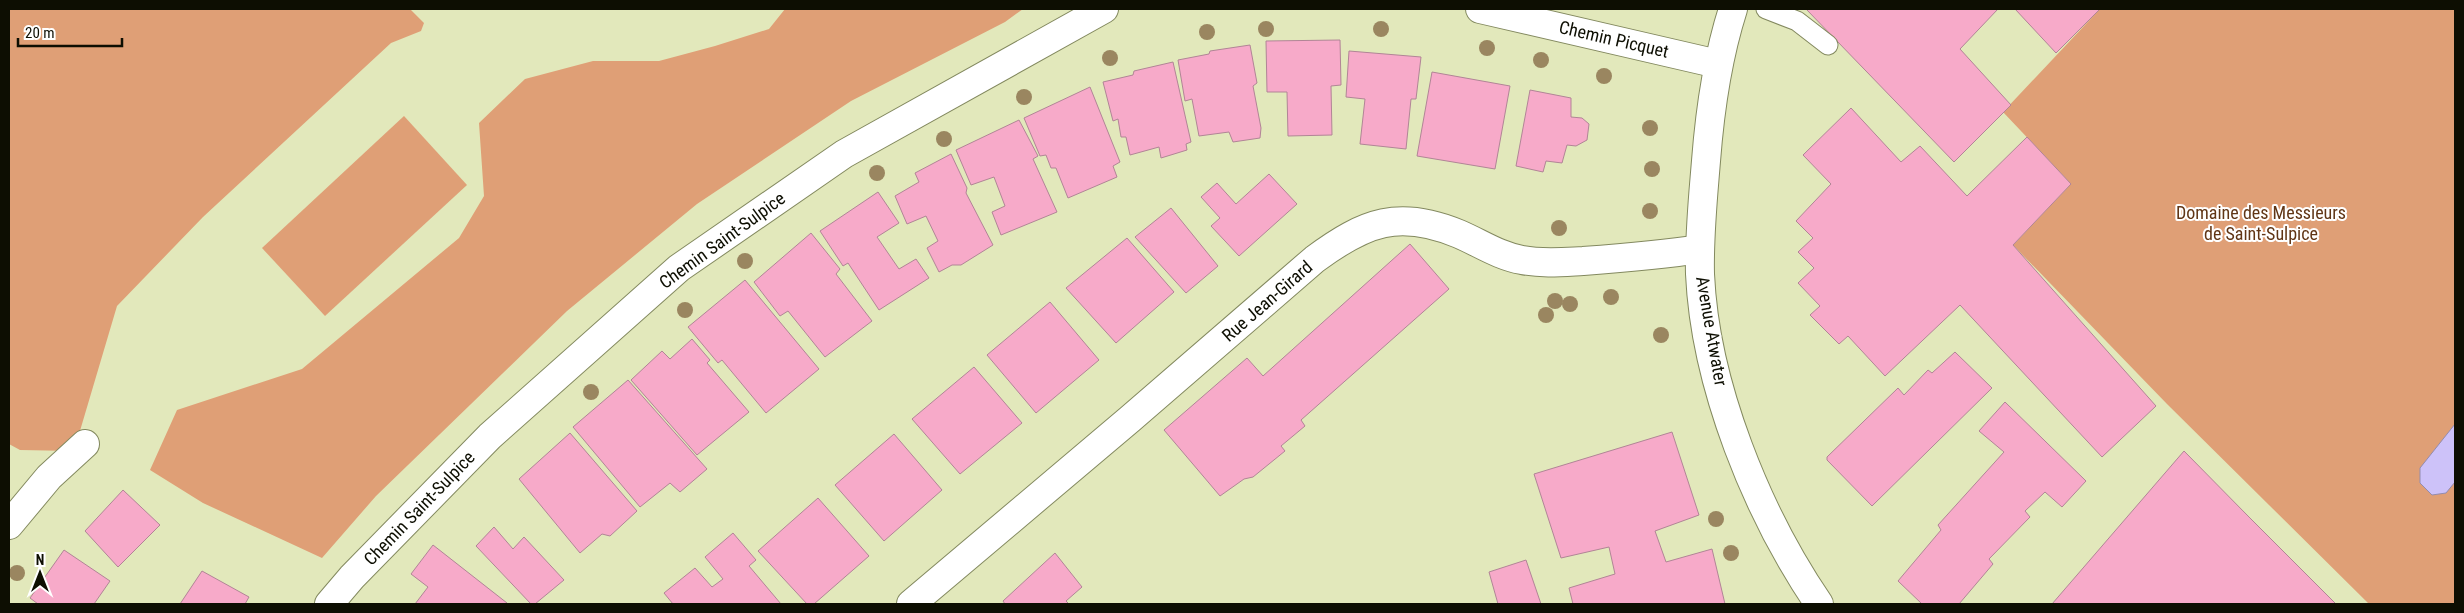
<svg xmlns="http://www.w3.org/2000/svg" width="2464" height="613" font-family="'Roboto Condensed',sans-serif">
<style>
.green{fill:#df9f76}
.water{fill:#cdc2f9;stroke:#938caf}
.building{fill:#f7aac9;stroke:#b18596}
.lines{fill:none;stroke-linecap:round;stroke-linejoin:round}
.service-casing{stroke:#83895f;stroke-width:21}
.minor-casing{stroke:#83895f;stroke-width:30}
.secondary-casing{stroke:#83895f;stroke-width:30}
.service{stroke:#fff;stroke-width:19}
.minor{stroke:#fff;stroke-width:28}
.secondary{stroke:#fff;stroke-width:28}
.tree{fill:#9a8660}
.labels{text-anchor:middle;dominant-baseline:central;stroke-width:4;stroke-linejoin:round;paint-order:stroke}
.street-label{font-size:18px;fill:#0d0e02;stroke:#fff}
.park-label{font-size:18px;fill:#603515;stroke:#fff}
</style>
<rect width="100%" height="100%" fill="#e2e8bb"/>
<!-- green -->
<g class="green">
<polygon points="9,9 410,9 424,23 421,31 391,43 203,217 117,306 74,451 20,450 9,444"/>
<polygon points="785,9 1023,9 1005,22 851,101 697,204 567,311 376,496 322,558 203,503 150,470 177,410 302,369 459,238 484,196 479,123 525,79 593,61 659,61 715,46 769,29"/>
<polygon points="2100,9 2455,9 2455,604 2369,604 2167,404 2013,245 2071,184 2003,112"/>
<polygon points="404,116 467,185 325,316 262,248"/>
</g>
<!-- water -->
<polygon class="water" points="2455,424 2455,482 2446,493 2432,495 2420,483 2420,468"/>
<!-- building -->
<g class="building">
<polygon points="1806,9 1998,9 1960,49 2011,105 1954,162"/>
<polygon points="2015,9 2100,9 2056,53"/>
<polygon points="1340,40 1341,85 1331,86 1332,135 1288,136 1287,92 1267,92 1266,41"/>
<polygon points="1250,45 1257,83 1253,86 1261,128 1260,138 1233,142 1229,132 1199,136 1192,99 1185,101 1178,60 1209,54 1210,51"/>
<polygon points="1349,51 1421,57 1416,99 1411,99 1406,149 1360,144 1365,99 1346,97"/>
<polygon points="1173,62 1191,142 1186,144 1187,150 1161,158 1159,147 1130,155 1126,137 1121,137 1118,119 1113,121 1103,82 1133,75 1134,71"/>
<polygon points="1432,72 1510,86 1495,169 1417,156"/>
<polygon points="1090,87 1120,162 1113,166 1117,177 1068,198 1056,168 1051,168 1046,155 1040,156 1024,118"/>
<polygon points="1530,90 1571,98 1571,117 1582,118 1589,124 1587,140 1576,146 1567,145 1562,163 1546,161 1543,172 1516,166"/>
<polygon points="1851,108 1901,162 1920,146 1967,196 2027,137 2071,184 2013,245 2156,406 2102,457 1960,305 1885,376 1848,336 1839,344 1810,315 1820,306 1798,283 1814,268 1798,252 1813,238 1796,221 1831,184 1803,155"/>
<polygon points="1019,120 1038,156 1033,159 1057,212 1001,235 992,212 1005,206 994,177 971,185 956,150"/>
<polygon points="951,154 967,188 966,193 993,245 961,265 952,265 939,272 927,248 938,241 926,216 907,224 895,196 919,182 915,173"/>
<polygon points="1269,174 1297,204 1239,256 1211,226 1220,218 1201,197 1217,183 1236,204"/>
<polygon points="878,192 899,223 877,237 899,269 916,259 929,278 879,310 848,263 843,266 820,231"/>
<polygon points="1171,208 1218,266 1186,293 1135,237"/>
<polygon points="811,233 840,269 836,274 872,321 825,357 788,311 780,316 754,282"/>
<polygon points="1127,238 1174,292 1116,343 1066,288"/>
<polygon points="1410,244 1449,289 1301,420 1305,426 1281,446 1285,451 1253,477 1244,479 1220,496 1164,430 1247,358 1263,376"/>
<polygon points="745,280 819,369 766,413 722,360 718,363 688,327"/>
<polygon points="1050,302 1099,360 1036,413 987,355"/>
<polygon points="692,339 710,360 707,363 749,412 697,455 631,380 662,351 670,359"/>
<polygon points="1955,352 1992,388 1872,506 1827,460 1827,457 1898,388 1904,395 1928,370 1932,373"/>
<polygon points="974,367 1022,423 960,474 912,419"/>
<polygon points="628,380 707,469 680,492 670,483 640,507 573,427"/>
<polygon points="2005,402 2086,481 2062,507 2045,492 2025,511 2030,517 1989,559 1993,564 1959,604 1922,604 1898,581 1941,530 1938,525 2004,452 1979,431"/>
<polygon points="1672,432 1699,515 1655,531 1666,562 1712,549 1725,604 1573,604 1569,588 1615,574 1609,547 1561,558 1534,474"/>
<polygon points="570,433 637,511 610,536 602,534 580,553 519,479"/>
<polygon points="894,434 942,490 884,541 835,485"/>
<polygon points="2184,451 2249,517 2336,604 2052,604"/>
<polygon points="123,490 160,525 118,567 85,531"/>
<polygon points="818,498 869,556 814,604 807,604 758,551"/>
<polygon points="494,527 513,549 524,537 564,580 535,604 531,604 476,546"/>
<polygon points="733,533 756,560 749,566 781,604 673,604 664,593 695,568 712,587 723,579 705,557"/>
<polygon points="433,545 507,603 506,604 415,604 428,587 411,574"/>
<polygon points="64,550 110,581 94,604 38,604 30,598"/>
<polygon points="1055,553 1082,587 1066,601 1069,604 1005,604 1003,601"/>
<polygon points="1526,560 1541,604 1498,604 1489,572"/>
<polygon points="202,571 249,597 245,604 180,604"/>
</g>
<g class="lines">
<defs>
<polyline id="service" points="1766,9 1797,21 1828,45"/>
<g id="minor">
<polyline points="1480,9 1718,64"/>
<polyline points="9,525 49,477 85,444"/>
<polyline points="329,604 352,577 490,436 679,268 844,154 1104,9"/>
<path d="M911,604L1130,419L1315,259C1365,222 1399,209 1459,234C1480,243 1499,256 1522,260C1542,264 1563,262 1583,261C1623,258 1661,255 1700,249"/>
</g>
<path id="secondary" d="M1733,9C1717,59 1710,109 1706,161C1703,198 1699,236 1700,274C1705,385 1757,513 1819,604"/>
</defs>
<!-- service casing -->
<use href="#service" class="service-casing"/>
<!-- minor casing -->
<use href="#minor" class="minor-casing"/>
<!-- secondary casing -->
<use href="#secondary" class="secondary-casing"/>
<!-- service -->
<use href="#service" class="service"/>
<!-- minor -->
<use href="#minor" class="minor"/>
<!-- secondary -->
<use href="#secondary" class="secondary"/>
</g>
<!-- trees -->
<g class="tree">
<circle cx="1266" cy="29" r="8"/>
<circle cx="1381" cy="29" r="8"/>
<circle cx="1207" cy="32" r="8"/>
<circle cx="1487" cy="48" r="8"/>
<circle cx="1110" cy="58" r="8"/>
<circle cx="1541" cy="60" r="8"/>
<circle cx="1604" cy="76" r="8"/>
<circle cx="1024" cy="97" r="8"/>
<circle cx="1650" cy="128" r="8"/>
<circle cx="944" cy="139" r="8"/>
<circle cx="1652" cy="169" r="8"/>
<circle cx="877" cy="173" r="8"/>
<circle cx="1650" cy="211" r="8"/>
<circle cx="1559" cy="228" r="8"/>
<circle cx="745" cy="261" r="8"/>
<circle cx="1611" cy="297" r="8"/>
<circle cx="1555" cy="301" r="8"/>
<circle cx="1570" cy="304" r="8"/>
<circle cx="685" cy="310" r="8"/>
<circle cx="1546" cy="315" r="8"/>
<circle cx="1661" cy="335" r="8"/>
<circle cx="591" cy="392" r="8"/>
<circle cx="1716" cy="519" r="8"/>
<circle cx="1731" cy="553" r="8"/>
<circle cx="17" cy="573" r="8"/>
</g>
<g class="labels">
<!-- street labels -->
<g class="street-label">
<text transform="translate(1614 39) rotate(13)">Chemin Picquet</text>
<text transform="translate(722 240) rotate(-36)">Chemin Saint-Sulpice</text>
<text transform="translate(1267 301) rotate(-41)">Rue Jean-Girard</text>
<text transform="translate(1712 331) rotate(80)">Avenue Atwater</text>
<text transform="translate(419 508) rotate(-46)">Chemin Saint-Sulpice</text>
</g>
<!-- park labels -->
<g class="park-label">
<text x="2261" y="212">Domaine des Messieurs<tspan x="2261" dy="21">de Saint-Sulpice</tspan></text>
</g>
</g>
<!-- border -->
<rect width="2464" height="613" fill="none" stroke="#0d0e02" stroke-width="20"/>
<!-- north arrow -->
<g transform="translate(40 573)" stroke="#ffffff" stroke-width="4" paint-order="stroke">
<path d="M0-4L9 19L0 12L-9 19Z" fill="#0d0e02"/>
<text y="-8" font-size="14" font-weight="bold" text-anchor="middle" fill="#0d0e02">N</text>
</g>
<!-- scale -->
<path d="M18 38v8h104v-8" fill="none" stroke="#0d0e02" stroke-width="2.5"/>
<text x="25" y="38" font-size="15" fill="#0d0e02" stroke="#ffffff" stroke-width="4" paint-order="stroke">20 m</text>
</svg>
